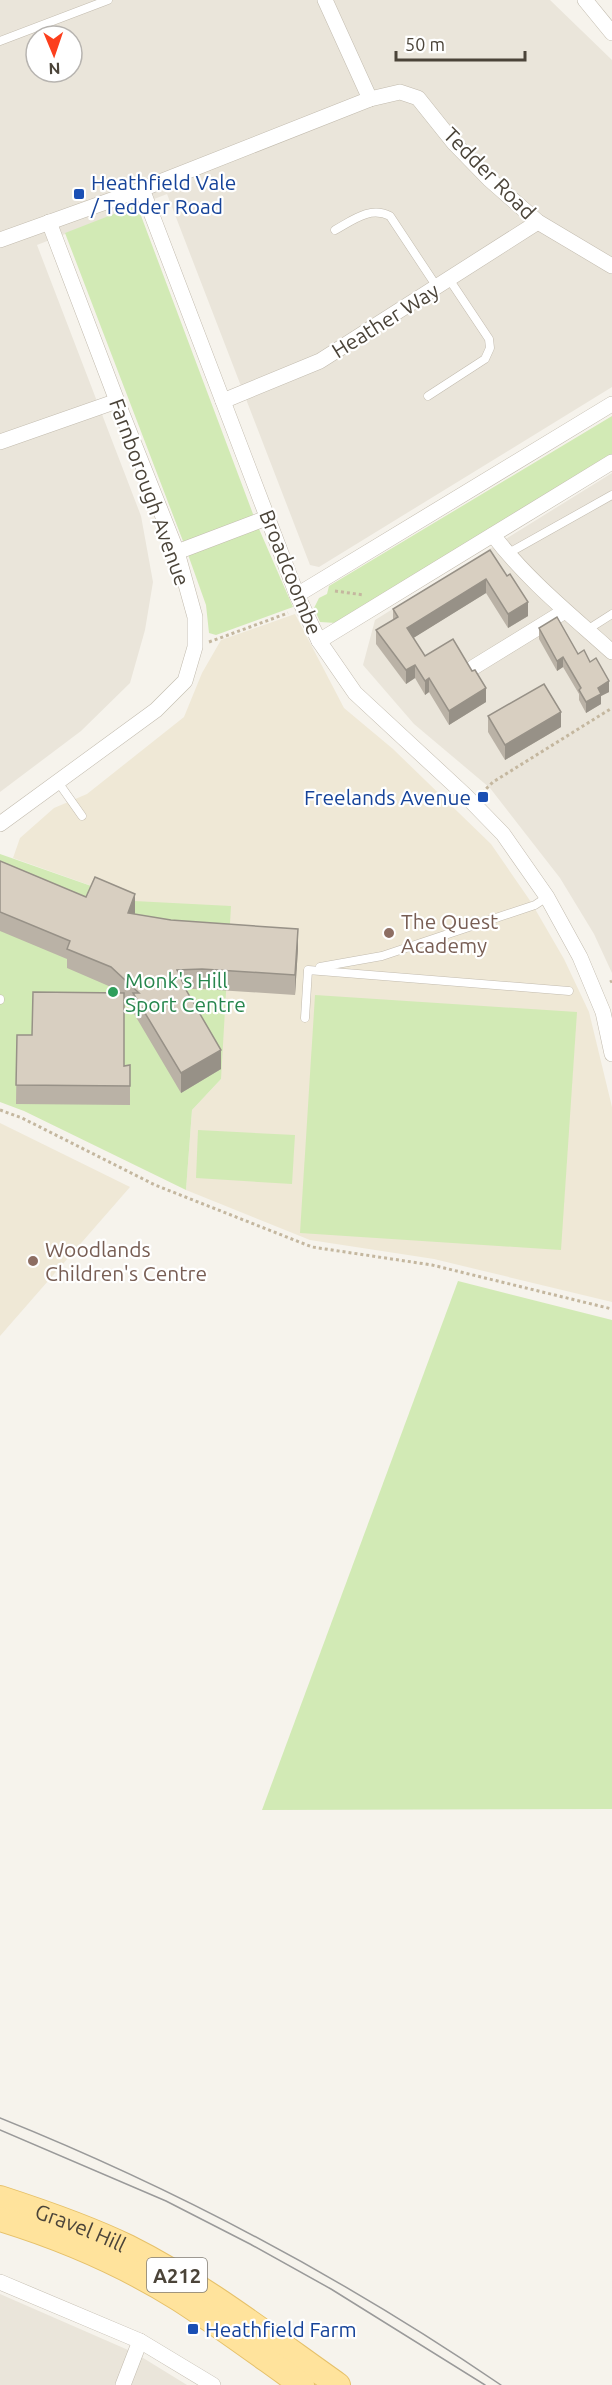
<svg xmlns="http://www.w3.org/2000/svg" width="612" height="2385" font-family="Ubuntu,sans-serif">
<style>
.residential{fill:#eae5da;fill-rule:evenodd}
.education{fill:#efe8d6}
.green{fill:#d2eab5}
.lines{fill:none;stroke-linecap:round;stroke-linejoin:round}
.service-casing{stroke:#c2bbae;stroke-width:9}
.minor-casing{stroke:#c2bbae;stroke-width:16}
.primary-casing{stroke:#e6c16a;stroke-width:26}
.path{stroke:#c4b79f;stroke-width:3;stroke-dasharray:3 3;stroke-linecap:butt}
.service{stroke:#fff;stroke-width:8}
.minor{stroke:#fff;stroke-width:15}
.primary{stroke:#ffe39c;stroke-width:24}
.tram{stroke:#9a9a9a;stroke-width:1.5}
.wall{fill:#bab2a6}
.shaded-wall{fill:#979187}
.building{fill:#d8cfc1;stroke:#979187;stroke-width:1.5}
.transit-dot{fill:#1a4fb4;stroke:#fff;stroke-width:2}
.education-dot{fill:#8d6e63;stroke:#fff;stroke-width:2}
.leisure-dot{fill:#2e9e5b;stroke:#fff;stroke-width:2}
.labels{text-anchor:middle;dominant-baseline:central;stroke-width:4.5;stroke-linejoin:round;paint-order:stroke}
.shield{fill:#fff;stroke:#817c74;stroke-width:1.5}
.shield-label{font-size:20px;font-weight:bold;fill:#4b4439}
.street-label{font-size:21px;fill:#4b4439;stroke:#fff}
.transit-label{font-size:21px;fill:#164399;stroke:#fff;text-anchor:start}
.education-label{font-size:21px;fill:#785e54;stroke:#fff;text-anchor:start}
.leisure-label{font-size:21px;fill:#27864d;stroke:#fff;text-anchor:start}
</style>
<rect width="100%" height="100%" fill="#f6f3ec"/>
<!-- residential -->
<g class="residential">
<path d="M0,0H550L612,60V387L319,567L310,565L167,194L37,245L141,516L153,582L145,630L130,683L81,731L0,792ZM36,36H72V72H36Z"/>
<polygon points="612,473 612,973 594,934 560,878 490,788 414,724 363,665 375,620"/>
<polygon points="0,2294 135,2353 187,2385 0,2385"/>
</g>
<!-- education -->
<g class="education">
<polygon points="295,614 344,708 393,749 491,844 531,902 564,959 589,1012 612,1107 612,1302 434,1259 310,1240 186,1190 192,1110 221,1079 134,901 13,858 20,838 54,808 87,794 184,717 202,673 221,640"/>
<polygon points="0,1123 130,1187 0,1336"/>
</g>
<!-- green -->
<g class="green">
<polygon points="137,205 256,522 293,607 216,635 209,633 206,605 186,549 65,233"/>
<polygon points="612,416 612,455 336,623 320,622 314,608 319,598 327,594 329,586"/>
<polygon points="0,854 134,901 231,906 221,1079 192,1110 186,1190 24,1111 0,1102"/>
<polygon points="315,995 577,1012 561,1250 300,1233"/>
<polygon points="198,1130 295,1135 292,1184 196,1178"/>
<polygon points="458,1281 612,1320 612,1809 262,1810"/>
</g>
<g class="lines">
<defs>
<g id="service">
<polyline points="0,41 108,0"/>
<path d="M335,230C353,220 370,206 390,216L437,287"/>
<polyline points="428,396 485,359 490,348 489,339 449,279"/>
<polyline points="507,554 612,495"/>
<polyline points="587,630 612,614"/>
<polyline points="58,782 82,816"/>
<polyline points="320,967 382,956 535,905 547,897"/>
<polyline points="0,999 0,1000"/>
<polyline points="305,1018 308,970 569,991"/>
</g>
<g id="minor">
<polyline points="325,0 370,99"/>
<polyline points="585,0 612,33"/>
<polyline points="142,189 297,595 319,641 355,693 465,795 503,834 547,897 580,957 603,1012 612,1054"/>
<polyline points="0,240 142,189 370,99 400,92 418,98 454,143 489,179 538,222 612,266"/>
<polyline points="223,401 320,361 538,222"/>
<polyline points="0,442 117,401"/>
<path d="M493,535C527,580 571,615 612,652"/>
<polyline points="177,552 269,517"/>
<polyline points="297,595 612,404"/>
<polyline points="319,641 612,462"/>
<polyline points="474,667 565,611"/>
<polyline points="0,824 156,710 185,681 195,647 195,617 177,552 117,401 49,222"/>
<polyline points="0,2282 140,2341 213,2385"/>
<polyline points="123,2385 140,2341"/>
</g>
<g id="primary">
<path id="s1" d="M0,2198C43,2212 87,2227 128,2247C202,2284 270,2337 338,2385"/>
<path d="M0,2219C62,2238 123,2264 179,2299C221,2326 261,2356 302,2385"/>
</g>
</defs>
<!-- service casing -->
<use href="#service" class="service-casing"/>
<!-- minor casing -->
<use href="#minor" class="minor-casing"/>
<!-- primary casing -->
<use href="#primary" class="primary-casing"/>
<!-- path -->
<g class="path">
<polyline points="335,591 364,595"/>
<polyline points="209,642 288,613"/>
<polyline points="482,793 493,782 612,708"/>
<polyline points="610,982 612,981"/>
<polyline points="0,1110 22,1118 155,1185 312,1247 432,1265 612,1309"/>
</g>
<!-- service -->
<use href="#service" class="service"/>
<!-- minor -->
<use href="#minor" class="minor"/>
<!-- primary -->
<use href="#primary" class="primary"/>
<!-- tram -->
<g class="tram">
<path d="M0,2118C179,2190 341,2276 501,2385"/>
<polyline points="0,2130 166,2201 250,2244 331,2289 485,2385"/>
</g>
</g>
<!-- wall -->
<g class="wall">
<polygon points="490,550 507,576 528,616 508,628 486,593 413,638 425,656 486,702 449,725 429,692 425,695 415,678 406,684 376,644 376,630 393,620 393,609"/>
<polygon points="539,628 590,662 609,692 601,696 601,704 586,713 579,700 579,694 563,667 557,671 539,639"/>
<polygon points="488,716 561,727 505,760 488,732"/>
<polygon points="0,861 86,897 135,914 298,948 295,995 202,989 185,989 221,1069 181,1093 133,1012 133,1007 124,999 124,1066 130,1065 130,1105 16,1104 17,1035 32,1035 117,993 111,987 67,968 67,959 0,931"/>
</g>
<!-- shaded-wall -->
<g class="shaded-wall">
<polygon points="486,579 486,593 407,642 407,628"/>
<polygon points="528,602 528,616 508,628 508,614"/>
<polygon points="563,657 563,667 557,671 557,661"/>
<polygon points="415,665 415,678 406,684 406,670"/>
<polygon points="429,678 429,692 425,695 425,681"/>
<polygon points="609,681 609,692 601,696 601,704 586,713 586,702 598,688"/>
<polygon points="486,688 486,702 449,725 449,711"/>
<polygon points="561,712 561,727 505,760 505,745"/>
<polygon points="135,894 135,913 128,932 128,913"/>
<polygon points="298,929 298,948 295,995 295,975"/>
<polygon points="221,1050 221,1069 181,1093 181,1073"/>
</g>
<!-- building -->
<g class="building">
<polygon points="490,550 507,576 510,574 528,602 508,614 486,579 407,628 425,656 453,639 472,671 475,670 486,688 449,711 429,678 425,681 415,665 406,670 376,630 398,617 393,609"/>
<polygon points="557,617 578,654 584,650 590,662 596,658 609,681 598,688 601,694 586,702 579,690 581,688 563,657 557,661 539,628"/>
<polygon points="544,684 561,712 505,745 488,716"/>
<polygon points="0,861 86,897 95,877 135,894 128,913 171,920 298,929 295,975 202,969 177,970 186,990 221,1050 181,1073 133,993 139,993 111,967 67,949 70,941 0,912"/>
<polygon points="33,992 124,993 124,1066 130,1065 130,1086 16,1085 17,1035 32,1035"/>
</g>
<!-- markers -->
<g class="transit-dot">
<rect x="73" y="188" width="12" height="12" rx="3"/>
<rect x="477" y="791" width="12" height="12" rx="3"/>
<rect x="187" y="2323" width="12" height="12" rx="3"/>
</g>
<g class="education-dot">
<circle cx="389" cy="933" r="6"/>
<circle cx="33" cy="1261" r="6"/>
</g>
<circle class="leisure-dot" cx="113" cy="992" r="6"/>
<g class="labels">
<!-- shield labels -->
<rect class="shield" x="147" y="2258" width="60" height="34" rx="4.5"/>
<g class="shield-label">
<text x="177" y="2275">A212</text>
</g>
<!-- street labels -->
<g class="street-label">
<text transform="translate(490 173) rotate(45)">Tedder Road</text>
<text transform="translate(385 320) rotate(-32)">Heather Way</text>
<text transform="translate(150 492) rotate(70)">Farnborough Avenue</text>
<text transform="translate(291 572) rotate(68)">Broadcoombe</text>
<text stroke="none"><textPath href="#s1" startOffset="86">Gravel Hill</textPath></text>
</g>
<!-- transit labels -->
<g class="transit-label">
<text x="91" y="182">Heathfield Vale<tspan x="91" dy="24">/ Tedder Road</tspan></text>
<text x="471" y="797" text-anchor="end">Freelands Avenue</text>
<text x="205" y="2329">Heathfield Farm</text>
</g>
<!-- education labels -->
<g class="education-label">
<text x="401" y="921">The Quest<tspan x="401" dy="24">Academy</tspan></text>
<text x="45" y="1249">Woodlands<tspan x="45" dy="24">Children's Centre</tspan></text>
</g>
<!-- leisure labels -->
<g class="leisure-label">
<text x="125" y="980">Monk's Hill<tspan x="125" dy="24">Sport Centre</tspan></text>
</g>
</g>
<!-- north arrow -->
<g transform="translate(54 54) rotate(178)"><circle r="28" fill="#ffffff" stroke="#b7b4b0" stroke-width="1.5"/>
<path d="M0-4.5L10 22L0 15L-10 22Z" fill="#fc3f1d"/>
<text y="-9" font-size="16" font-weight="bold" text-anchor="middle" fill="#4b4439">N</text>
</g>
<!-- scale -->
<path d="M396 51v9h129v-9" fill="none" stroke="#4b4439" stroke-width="3"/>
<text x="405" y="51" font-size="18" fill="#4b4439" stroke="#ffffff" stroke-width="4.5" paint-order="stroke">50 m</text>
</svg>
